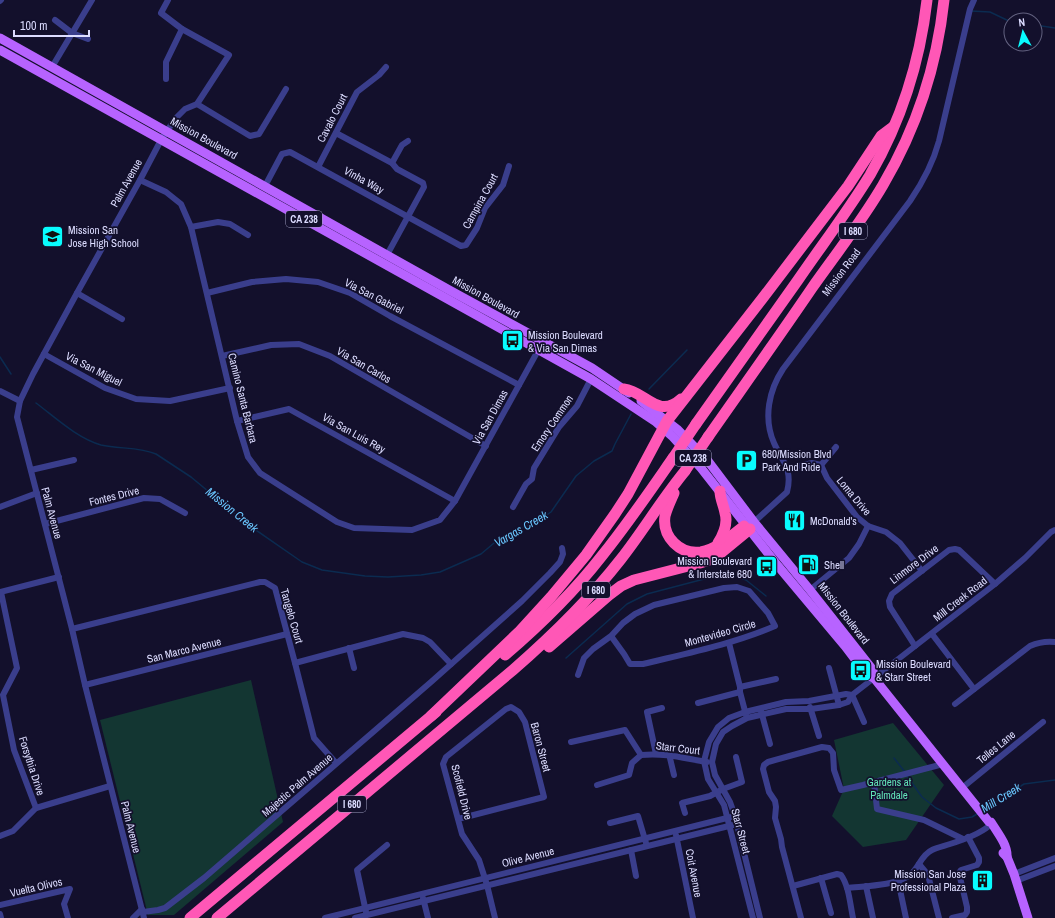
<svg xmlns="http://www.w3.org/2000/svg" width="1055" height="918" font-family="'Archivo Narrow',sans-serif">
<style>
.green{fill:#133632}
.lines{fill:none;stroke-linecap:round;stroke-linejoin:round}
.stream{stroke:#0b2b50;stroke-width:1.5}
.minor{stroke:#3a3e8c;stroke-width:6}
.primary{stroke:#b763ff;stroke-width:9}
.motorway{stroke:#ff57b6;stroke-width:11}
.motorway-bridge{stroke:#ff57b6;stroke-width:11}
.labels{text-anchor:middle;dominant-baseline:central;stroke-width:3.5;stroke-linejoin:round;paint-order:stroke}
.shield{fill:#13102c;stroke:#a09fc0;stroke-width:1}
.shield-label{font-size:10px;font-weight:bold;fill:#dcdcff}
.street-label{font-size:11px;fill:#dcdcff;stroke:#13102c}
.poi-label{font-size:11px;fill:#dcdcff;stroke:#13102c;text-anchor:start}
.park-label{font-size:11px;fill:#62e4b8;stroke:#13102c}
.water-label{font-size:12px;font-style:italic;fill:#6ac7ff;stroke:#13102c}
</style>
<rect width="100%" height="100%" fill="#13102c"/>
<!-- green -->
<g class="green">
<polygon points="251,680 283,822 174,915 148,915 100,720"/>
<polygon points="893,723 944,785 906,840 863,847 832,816 844,789 834,740"/>
</g>
<g class="lines">
<!-- stream -->
<g class="stream">
<polyline points="971,11 990,12 1011,22"/>
<polyline points="1035,25 1055,28"/>
<polyline points="0,357 11,374"/>
<polyline points="649,389 687,350"/>
<path d="M36,403C56,418 77,438 101,445C119,449 140,447 156,454L191,477L250,526L302,562L322,570L365,576L388,577L421,575L440,572L481,554L500,538L538,521L551,512L576,476L594,461L612,451L615,444L631,414"/>
<polyline points="566,658 627,604 647,594 708,578 728,575 736,576 746,580 766,596"/>
<polyline points="894,758 905,772"/>
<polyline points="907,776 922,797 936,808 959,819 972,817 977,814"/>
<polyline points="984,810 1024,784 1055,780"/>
</g>
<!-- minor -->
<g class="minor">
<polyline points="0,1 1,0"/>
<polyline points="55,20 72,33 88,39"/>
<polyline points="52,67 92,0"/>
<polyline points="166,79 166,62 182,29"/>
<polyline points="197,104 250,136 259,134 286,89"/>
<polyline points="336,133 392,163 397,169 423,183 424,187 387,255"/>
<polyline points="392,163 402,145 408,141"/>
<polyline points="318,167 357,92 379,75 386,67"/>
<polyline points="140,180 166,192 181,204 191,227 237,421 248,457 260,473 337,522 354,528 412,530 440,520 455,501 540,347"/>
<polyline points="265,186 282,154 290,152 461,246 466,245 477,228 485,208 503,185 509,166"/>
<polyline points="191,227 218,222 230,224 248,235"/>
<polyline points="77,293 122,319"/>
<polyline points="207,293 252,282 286,279 318,282 350,293 390,316 519,385"/>
<polyline points="44,354 105,388 136,399 170,401 230,388"/>
<polyline points="222,356 271,345 299,344 330,356 486,446"/>
<polyline points="0,391 20,401"/>
<polyline points="237,421 289,409 455,501"/>
<polyline points="821,465 836,447"/>
<polyline points="787,469 812,463 821,465 827,478 857,517 868,526 886,532 900,543 922,571"/>
<polyline points="31,470 74,460"/>
<polyline points="0,507 37,493"/>
<polyline points="513,507 526,484 532,479 534,468 559,427 577,406 591,379"/>
<path d="M754,522L787,492C793,469 782,461 774,443C763,418 769,390 783,369L910,201C923,182 933,163 939,141L970,9L974,0"/>
<polyline points="45,524 144,498 160,499 185,513"/>
<polyline points="810,590 849,558 859,544 868,526"/>
<polyline points="0,592 59,577"/>
<polyline points="1,592 17,668 3,695 14,750 36,808"/>
<polyline points="72,629 260,582 265,582 275,588 295,663 403,634 423,638 430,642 451,664"/>
<polyline points="932,634 974,689"/>
<polyline points="729,643 740,687 740,692 746,715"/>
<polyline points="915,646 890,607 889,601 892,594 949,550 955,549 959,550 995,584"/>
<polyline points="349,648 354,668"/>
<polyline points="295,663 314,738 336,763"/>
<polyline points="829,668 839,705"/>
<path d="M578,675L584,658L593,649L611,636L623,623L635,614L654,605L724,588L737,587L749,591L768,613L775,626C733,644 688,653 643,664H630L624,654L611,636"/>
<polyline points="85,685 287,634"/>
<polyline points="740,687 776,679"/>
<polyline points="852,695 864,722"/>
<polyline points="698,703 740,692"/>
<path d="M955,704L1030,646C1039,642 1046,641 1055,642"/>
<polyline points="810,707 819,736"/>
<polyline points="761,711 770,744"/>
<polyline points="571,742 625,730 641,755"/>
<polyline points="656,754 647,712 662,708"/>
<polyline points="669,754 674,775"/>
<path d="M641,755C667,753 682,758 707,762"/>
<polyline points="874,782 877,809 924,820 963,839"/>
<polyline points="597,785 629,775 632,763 641,755"/>
<polyline points="962,788 1043,722"/>
<polyline points="685,813 682,803 710,796 723,789 742,782 736,757"/>
<polyline points="458,819 544,797 525,722 519,712 511,707 506,709 446,757 443,764 462,834 479,860 487,885 495,918"/>
<polyline points="610,823 638,816 646,843"/>
<polyline points="676,835 693,918"/>
<polyline points="0,836 13,831 36,808 110,786"/>
<polyline points="631,850 636,876"/>
<polyline points="919,864 928,875 939,918"/>
<polyline points="1014,874 1055,858"/>
<polyline points="821,878 831,913"/>
<polyline points="898,880 906,918"/>
<polyline points="1016,881 1055,866"/>
<path d="M793,886L837,874L841,875C849,886 850,904 853,918"/>
<polyline points="866,886 873,918"/>
<path d="M847,888C865,886 895,886 910,875C919,868 921,855 932,850C938,847 944,846 950,844C963,840 978,835 989,826"/>
<polyline points="423,898 428,918"/>
<polyline points="0,905 70,889 64,904 68,918"/>
<polyline points="143,912 158,910 165,908 204,878 431,682 522,601 550,573 560,562 563,554 562,548"/>
<polyline points="366,912 357,870 387,845"/>
<polyline points="0,914 1,918"/>
<polyline points="133,918 142,909"/>
<polyline points="144,918 85,685 72,629 17,417 20,401 33,374 77,293 140,180 161,140 175,119 185,109 197,104 229,55 182,29 161,13 168,0"/>
<polyline points="325,918 735,816"/>
<polyline points="355,918 737,824"/>
<polyline points="753,918 724,805 708,779 704,761 709,742 718,727 729,718 745,712 786,702 809,701 846,694 852,695"/>
<polyline points="760,918 735,816 730,802 715,775 712,762 716,744 723,732 732,726 747,718 786,709 811,709 839,705 848,702 852,695 995,584 1025,558 1051,532 1055,530"/>
<polyline points="801,918 782,847 781,839 775,818 776,807 775,801 769,792 763,769 764,765 768,762 822,747 829,748 833,753 834,770 841,790 863,785 943,764"/>
<polyline points="952,918 965,915 967,912 967,907 959,873 961,870 977,865 979,862 979,858 968,837"/>
</g>
<!-- primary -->
<g class="primary">
<polyline points="0,38 451,291 592,368 629,393"/>
<path d="M0,50L591,379L656,422L672,436L701,468L778,566L845,646L867,675L874,678L989,822H991C997,832 1008,845 1007,857"/>
<polyline points="641,401 677,429 708,461 754,522 810,590 873,670 874,678"/>
<polyline points="1003,853 1007,857 1014,874 1028,918"/>
</g>
<!-- motorway -->
<g class="motorway">
<path d="M624,389C645,391 658,420 681,399"/>
<path d="M696,424C730,376 764,328 798,280C822,245 848,211 870,175C901,121 920,61 927,0"/>
<path d="M708,437C743,387 778,338 812,288C836,254 862,221 883,185C916,129 937,65 944,0"/>
<path d="M674,493C671,500 667,508 665,516C662,537 680,555 701,552C717,549 731,536 744,526"/>
<path d="M718,543C723,535 728,523 725,513C724,506 720,499 720,491"/>
<polyline points="549,647 609,595 621,586 634,580 700,563 712,559 722,552 750,529"/>
<path d="M505,655C540,625 573,593 601,557C627,525 650,491 673,458"/>
<polyline points="431,716 520,631 551,597 586,555 615,514 628,494 667,421 762,299 848,186 881,136 893,127"/>
<polyline points="190,918 436,712"/>
<path d="M217,918L513,670C552,636 589,600 621,559C643,531 662,499 685,471"/>
</g>
<!-- motorway-bridge -->
<g class="motorway-bridge">
<polyline points="673,458 696,424"/>
<polyline points="685,471 708,437"/>
</g>
</g>
<!-- icons -->
<defs>
<symbol id="school-square" viewBox="-11 -11 22 22"><rect x="-9" y="-9" width="18" height="18" rx="4" fill="#08fcff" stroke="#13102c"/><path d="M0-5L7-2L0 1L-7-2ZM-4 1L0 2.5L4 1V4Q0 6-4 4Z" fill="#111"/></symbol>
<symbol id="bus-square" viewBox="-11 -11 22 22"><rect x="-9" y="-9" width="18" height="18" rx="4" fill="#08fcff" stroke="#13102c"/><path d="M-5-6H5V4H4V6H2V4H-2V6H-4V4H-5ZM-3.5-4V0h7V-4ZM-3.5 1.2v1.5H-2V1.2ZM2 1.2v1.5H3.5V1.2Z" fill="#111"/></symbol>
<symbol id="parking-square" viewBox="-11 -11 22 22"><rect x="-9" y="-9" width="18" height="18" rx="4" fill="#08fcff" stroke="#13102c"/><path d="M-3.5-5.5H1a3.5 3.5 0 0 1 0 7H-1V5.5H-3.5ZM-1-3.4V-.6H.8a1.4 1.4 0 0 0 0-2.8Z" fill="#111"/></symbol>
<symbol id="restaurant-square" viewBox="-11 -11 22 22"><rect x="-9" y="-9" width="18" height="18" rx="4" fill="#08fcff" stroke="#13102c"/><path d="M-5-6h1v4h1v-4h1v4h1v-4h1v5L-1.5 .5V6h-2V.5L-5-1ZM5-6V6H3V1.5H1.5Q1.5-4 5-6Z" fill="#111"/></symbol>
<symbol id="fuel-square" viewBox="-11 -11 22 22"><rect x="-9" y="-9" width="18" height="18" rx="4" fill="#08fcff" stroke="#13102c"/><path d="M-5.5-6h7V0h2V4h1.3V-2.5L3-4.5l.8-.8L6-3V5H2.5V1h-1V6h-7ZM-4.2-4.7v3.2H.2V-4.7Z" fill="#111"/></symbol>
<symbol id="building-square" viewBox="-11 -11 22 22"><rect x="-9" y="-9" width="18" height="18" rx="4" fill="#08fcff" stroke="#13102c"/><path d="M-4-6H4V6H1V3H-1V6H-4ZM-2.5-4.3h1.7v1.8h-1.7ZM.8-4.3h1.7v1.8H.8ZM-2.5-1h1.7V.8h-1.7ZM.8-1h1.7V.8H.8Z" fill="#111"/></symbol>
</defs>
<g fill-rule="evenodd">
<use href="#school-square" x="40" y="224" width="25" height="25"/>
<use href="#bus-square" x="500" y="328" width="25" height="25"/>
<use href="#parking-square" x="734" y="448" width="25" height="25"/>
<use href="#restaurant-square" x="782" y="508" width="25" height="25"/>
<use href="#fuel-square" x="796" y="552" width="25" height="25"/>
<use href="#bus-square" x="754" y="554" width="25" height="25"/>
<use href="#bus-square" x="848" y="658" width="25" height="25"/>
<use href="#building-square" x="970" y="868" width="25" height="25"/>
</g>
<g class="labels">
<!-- shield labels -->
<g class="shield">
<rect x="286" y="211" width="36" height="16" rx="3"/>
<rect x="839" y="223" width="28" height="16" rx="3"/>
<rect x="675" y="450" width="36" height="16" rx="3"/>
<rect x="582" y="582" width="28" height="16" rx="3"/>
<rect x="338" y="796" width="28" height="16" rx="3"/>
</g>
<g class="shield-label">
<text x="304" y="219">CA 238</text>
<text x="853" y="231">I 680</text>
<text x="693" y="458">CA 238</text>
<text x="596" y="590">I 680</text>
<text x="352" y="804">I 680</text>
</g>
<!-- street labels -->
<g class="street-label">
<text transform="translate(332 118) rotate(-63)">Cavalo Court</text>
<text transform="translate(204 138) rotate(29)">Mission Boulevard</text>
<text transform="translate(364 180) rotate(29)">Vinha Way</text>
<text transform="translate(126 183) rotate(-61)">Palm Avenue</text>
<text transform="translate(480 201) rotate(-61)">Campina Court</text>
<text transform="translate(841 272) rotate(-53)">Mission Road</text>
<text transform="translate(374 296) rotate(27)">Via San Gabriel</text>
<text transform="translate(486 297) rotate(29)">Mission Boulevard</text>
<text transform="translate(364 365) rotate(30)">Via San Carlos</text>
<text transform="translate(94 369) rotate(27)">Via San Miguel</text>
<text transform="translate(243 398) rotate(76)">Camino Santa Barbara</text>
<text transform="translate(490 417) rotate(-61)">Via San Dimas</text>
<text transform="translate(552 423) rotate(-56)">Emory Common</text>
<text transform="translate(354 433) rotate(29)">Via San Luis Rey</text>
<text transform="translate(114 496) rotate(-14)">Fontes Drive</text>
<text transform="translate(854 496) rotate(50)">Loma Drive</text>
<text transform="translate(52 513) rotate(75)">Palm Avenue</text>
<text transform="translate(914 564) rotate(-37)">Linmore Drive</text>
<text transform="translate(960 599) rotate(-38)">Mill Creek Road</text>
<text transform="translate(844 613) rotate(52)">Mission Boulevard</text>
<text transform="translate(292 616) rotate(74)">Tangelo Court</text>
<text transform="translate(720 633) rotate(-16)">Montevideo Circle</text>
<text transform="translate(184 650) rotate(-14)">San Marco Avenue</text>
<text transform="translate(541 747) rotate(75)">Baron Street</text>
<text transform="translate(996 747) rotate(-39)">Telles Lane</text>
<text transform="translate(678 748) rotate(7)">Starr Court</text>
<text transform="translate(32 766) rotate(72)">Forsythia Drive</text>
<text transform="translate(297 785) rotate(-41)">Majestic Palm Avenue</text>
<text transform="translate(462 792) rotate(76)">Scofield Drive</text>
<text transform="translate(131 827) rotate(76)">Palm Avenue</text>
<text transform="translate(741 831) rotate(75)">Starr Street</text>
<text transform="translate(528 857) rotate(-14)">Olive Avenue</text>
<text transform="translate(694 873) rotate(79)">Coit Avenue</text>
<text transform="translate(36 887) rotate(-13)">Vuelta Olivos</text>
</g>
<!-- poi labels -->
<g class="poi-label">
<text x="68" y="230">Mission San<tspan x="68" dy="13">Jose High School</tspan></text>
<text x="528" y="335">Mission Boulevard<tspan x="528" dy="13">&amp; Via San Dimas</tspan></text>
<text x="762" y="454">680/Mission Blvd<tspan x="762" dy="13">Park And Ride</tspan></text>
<text x="810" y="521">McDonald's</text>
<text x="752" y="561" text-anchor="end">Mission Boulevard<tspan x="752" dy="13">&amp; Interstate 680</tspan></text>
<text x="824" y="565">Shell</text>
<text x="876" y="664">Mission Boulevard<tspan x="876" dy="13">&amp; Starr Street</tspan></text>
<text x="966" y="874" text-anchor="end">Mission San Jose<tspan x="966" dy="13">Professional Plaza</tspan></text>
</g>
<!-- park labels -->
<g class="park-label">
<text x="889" y="782">Gardens at<tspan x="889" dy="13">Palmdale</tspan></text>
</g>
<!-- water labels -->
<g class="water-label">
<text transform="translate(232 510) rotate(39)">Mission Creek</text>
<text transform="translate(521 529) rotate(-30)">Vargas Creek</text>
<text transform="translate(1001 798) rotate(-32)">Mill Creek</text>
</g>
</g>
<!-- north arrow -->
<g transform="translate(1023 32) rotate(353)"><circle r="19" fill="#13102c" stroke="#636280"/>
<path d="M0-3L7 15L0 10L-7 15Z" fill="#08fcff"/>
<text y="-6" font-size="11" font-weight="bold" text-anchor="middle" fill="#dcdcff">N</text>
</g>
<!-- scale -->
<path d="M14 30v6h75v-6" fill="none" stroke="#dcdcff" stroke-width="2"/>
<text x="20" y="30" font-size="12" fill="#dcdcff" stroke="#13102c" stroke-width="3" paint-order="stroke">100 m</text>
</svg>
